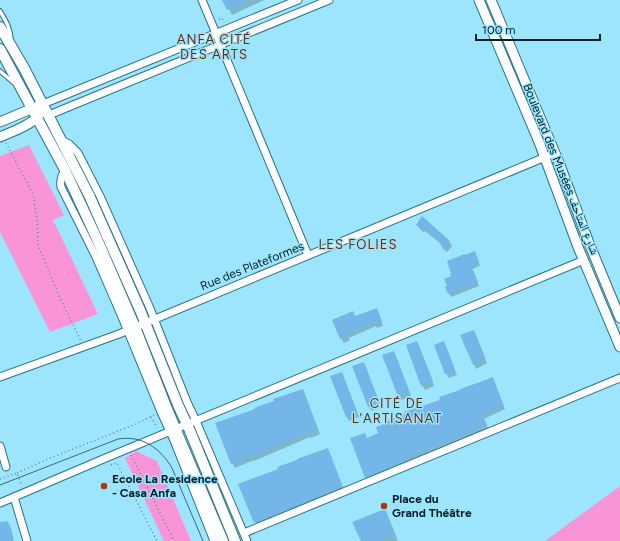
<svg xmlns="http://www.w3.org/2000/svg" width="620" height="541" font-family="Figtree,'Noto Naskh Arabic',sans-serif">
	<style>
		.green { fill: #f995d6 }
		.shadow { fill: #0003 }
		.building { fill: #73b6e7 }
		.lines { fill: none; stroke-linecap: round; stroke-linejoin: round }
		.service-casing { stroke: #297289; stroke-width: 5.5 }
		.minor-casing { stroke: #297289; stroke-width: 9 }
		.tertiary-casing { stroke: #297289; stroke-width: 11 }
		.secondary-casing { stroke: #297289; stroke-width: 12 }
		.path { stroke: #578d9e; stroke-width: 1.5; stroke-dasharray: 1 3; stroke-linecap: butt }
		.service { stroke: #fff; stroke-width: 3.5 }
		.minor { stroke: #fff; stroke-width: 7 }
		.tertiary { stroke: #fff; stroke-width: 9 }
		.secondary { stroke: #fff; stroke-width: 10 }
		.tram { stroke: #3b6977; stroke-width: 1 }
		.poi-dot { fill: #a13d0b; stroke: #9de5fd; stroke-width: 1.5 }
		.labels { text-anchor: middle; stroke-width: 3; stroke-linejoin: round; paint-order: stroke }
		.street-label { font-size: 12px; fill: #012029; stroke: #9de5fd }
		.poi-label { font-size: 12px; font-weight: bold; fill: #012029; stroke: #9de5fd; text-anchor: start }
		.neighbourhood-label { font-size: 13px; letter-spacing: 1px; fill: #6b2b0f; stroke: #9de5fd }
	</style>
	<rect width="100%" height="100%" fill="#9de5fd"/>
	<g class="green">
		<polygon points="29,145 64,215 53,220 98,314 50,332 0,232 0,156"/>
		<polygon points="136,451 157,461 191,541 164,541 125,458"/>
		<polygon points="620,486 620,541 545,541"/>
	</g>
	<g class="shadow">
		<polygon points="224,0 264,0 232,15"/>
		<polygon points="422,218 449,241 452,246 447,252 443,249 441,244 425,231 423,232 420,229 417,225"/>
		<polygon points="477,256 480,266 472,269 479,286 451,297 449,293 452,276"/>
		<polygon points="379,314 383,326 377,328 376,326 349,338 350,340 344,343 341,338 355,317"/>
		<polygon points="476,335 487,363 476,369 474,364"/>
		<polygon points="417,342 419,346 434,386 425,390 422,385"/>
		<polygon points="446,347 457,375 449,378 446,373"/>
		<polygon points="396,356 411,396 401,400 399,395"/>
		<polygon points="366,368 381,407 372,411 369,407"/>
		<polygon points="331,377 344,378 359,417 349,421 347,417"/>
		<polygon points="495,383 505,409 484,419 489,430 369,482 366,477 367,439"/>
		<polygon points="305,395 320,434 311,438 310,437 254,461 254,460 235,468 232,463"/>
		<polygon points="330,454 344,492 258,527 240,484"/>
		<polygon points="385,510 388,516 398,541 362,541"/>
		<polygon points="7,522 11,528 14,541 0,541 0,523"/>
	</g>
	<g class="building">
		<polygon points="222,0 247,0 227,10"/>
		<polygon points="422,216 450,241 444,248 440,244 441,242 422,227 420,228 416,225"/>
		<polygon points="475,251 479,262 471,265 478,282 448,294 445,287 447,286 444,279 451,276 450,274 451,273 447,261 465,254 465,255"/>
		<polygon points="377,308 382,321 374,324 373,322 347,333 348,335 340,339 332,320 353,311 355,316"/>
		<polygon points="474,330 485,358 473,365 460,335"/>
		<polygon points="417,341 433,381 421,386 406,345"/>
		<polygon points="444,341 455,370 445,374 434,345"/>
		<polygon points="394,351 409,391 398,396 382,355"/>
		<polygon points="364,362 379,402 368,407 352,366"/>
		<polygon points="342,372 357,412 346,417 330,376"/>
		<polygon points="493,377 503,405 482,414 487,425 449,441 449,442 438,447 437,445 420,453 419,452 395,466 365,478 350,438 365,433 367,438 378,433 376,427 387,423 386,422 405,414 404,412 440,400 439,397 460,390 460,389 480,382"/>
		<polygon points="303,389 318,429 307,434 307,433 270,449 270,448 251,457 250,456 231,464 215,423 255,409 254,408 274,401 273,399"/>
		<polygon points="328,448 343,487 254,523 238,484 278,469 277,467 297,460 297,459"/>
		<polygon points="385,509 395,534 379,541 361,541 352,522"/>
		<polygon points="8,521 13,541 0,541 0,522"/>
	</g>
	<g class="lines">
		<g class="service-casing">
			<g id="service">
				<path d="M0 11C6 21 11 29 11 41"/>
				<polyline points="0,71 14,83"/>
			</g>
		</g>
		<g class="minor-casing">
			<g id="minor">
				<polyline points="202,0 308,255"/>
				<polyline points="43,104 298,0"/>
				<polyline points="49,115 329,0"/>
				<polyline points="61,140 69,144 78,153 100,196 149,306 187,402 196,421 247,541"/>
				<path d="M65 170C61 176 60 181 61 187L96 257 122 317 161 412 173 438 214 541"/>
				<polyline points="0,377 119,334 555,153"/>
				<polyline points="0,446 6,467"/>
				<polyline points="14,497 27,541"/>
				<polyline points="0,503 108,457 584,260"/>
				<polyline points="244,533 620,378"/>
			</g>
		</g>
		<g class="tertiary-casing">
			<g id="tertiary">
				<polyline points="479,0 539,142 578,247 620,347"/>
				<polyline points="491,0 560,165 589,243 620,318"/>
				<polyline points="0,122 38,106"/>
				<path d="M0 137C11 132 30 126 38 116 41 113 41 108 43 104"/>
			</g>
		</g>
		<g class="secondary-casing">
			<g id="secondary">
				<polyline points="0,27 24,68 89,195 140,310 178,405 190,431 235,541"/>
				<polyline points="0,49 65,170 97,239 135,327 167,409 223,541"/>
			</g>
		</g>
		<g class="path">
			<polyline points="219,19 222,18 224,23"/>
			<polyline points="233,47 236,54 233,55"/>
			<polyline points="6,143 33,194 37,220 38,245 60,298 81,341"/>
			<polyline points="151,417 157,428"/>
			<polyline points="131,455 174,541"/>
			<polyline points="111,465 117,463 157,541"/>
			<polyline points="17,473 48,459 136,424 154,415"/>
			<polyline points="0,479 17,473 22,486"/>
		</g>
		<use href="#service" class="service"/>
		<use href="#minor" class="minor"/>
		<use href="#tertiary" class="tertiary"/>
		<use href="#secondary" class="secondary"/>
		<path class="tram" d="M0 485 118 439C142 435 160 448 172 468L203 541"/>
	</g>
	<g class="poi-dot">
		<circle cx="104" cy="486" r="4"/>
		<circle cx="384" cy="506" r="4"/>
	</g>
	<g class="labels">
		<g class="street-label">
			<text transform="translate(561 169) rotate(68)" y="4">Boulevard des Musées شارع المتاحف</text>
			<text transform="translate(252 266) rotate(-22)" y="4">Rue des Plateformes</text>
		</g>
		<g class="poi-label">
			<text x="112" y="483">Ecole La Residence<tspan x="112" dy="14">- Casa Anfa</tspan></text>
			<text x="392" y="503">Place du<tspan x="392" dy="14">Grand Théâtre</tspan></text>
		</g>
		<g class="neighbourhood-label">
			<text x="214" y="44">ANFA CITÉ<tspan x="214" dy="15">DES ARTS</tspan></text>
			<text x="358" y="249">LES FOLIES</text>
			<text x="397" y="408">CITÉ DE<tspan x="397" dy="15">L'ARTISANAT</tspan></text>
		</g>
	</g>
	<path d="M476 34v6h124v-6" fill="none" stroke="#012029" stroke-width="2"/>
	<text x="482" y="34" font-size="12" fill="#012029" stroke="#9de5fd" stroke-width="3" paint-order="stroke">100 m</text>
</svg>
